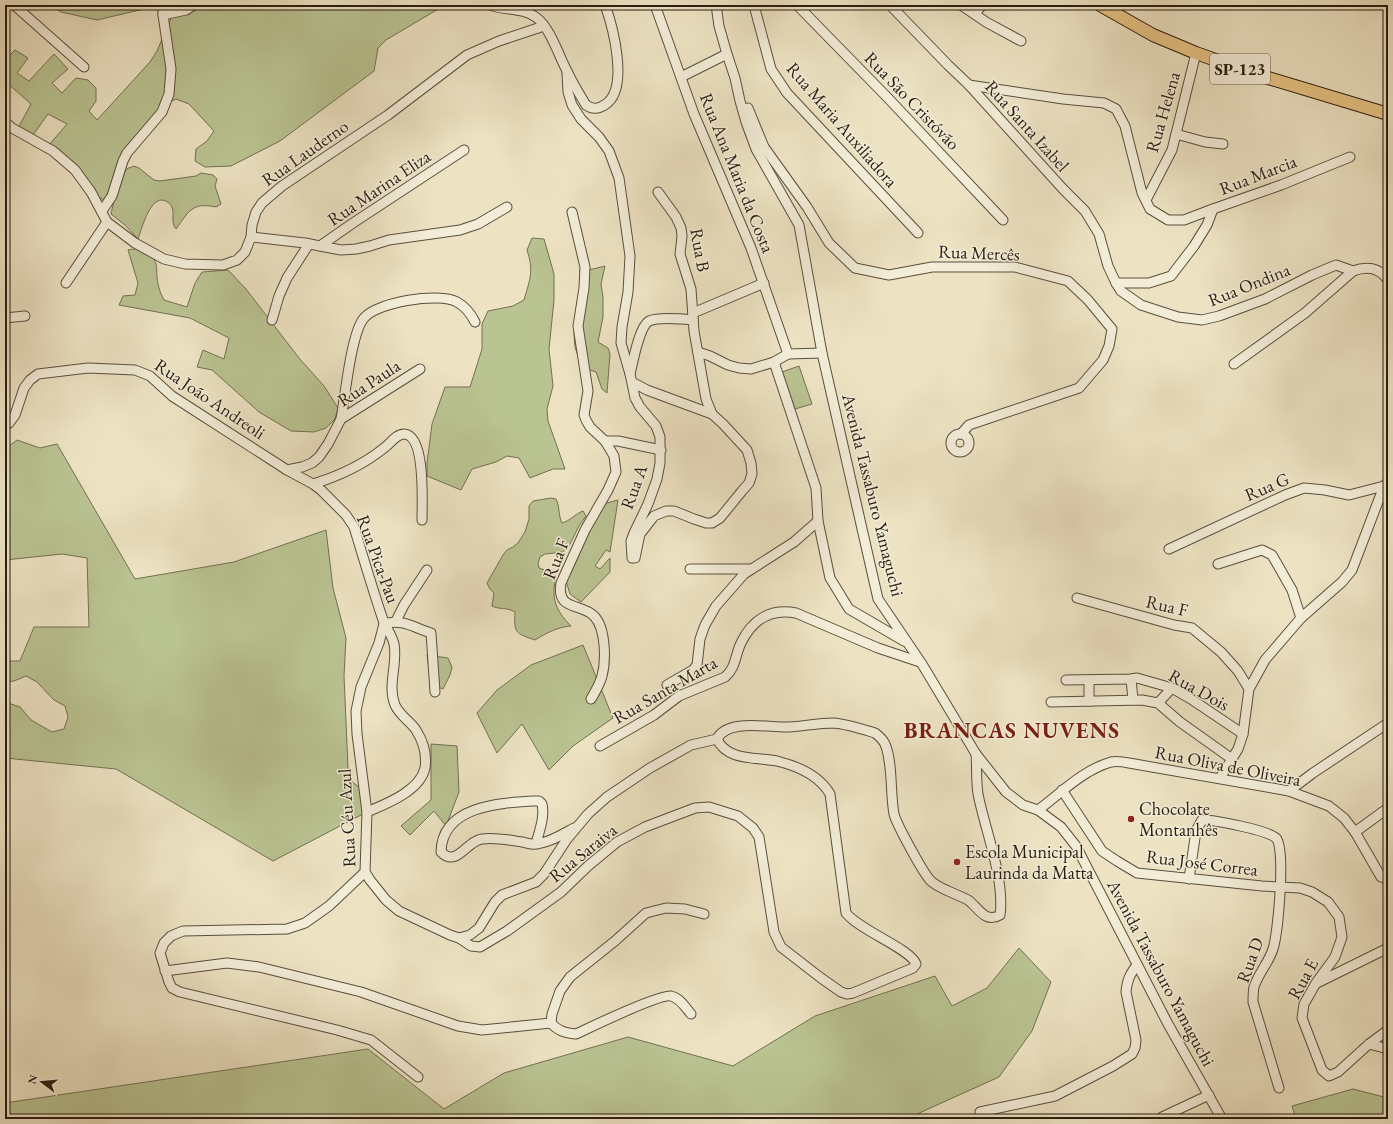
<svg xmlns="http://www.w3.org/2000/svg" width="1393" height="1124" font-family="'EB Garamond',serif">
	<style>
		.green { fill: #bac392; stroke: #727052 }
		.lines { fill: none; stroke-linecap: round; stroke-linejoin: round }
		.minor-casing { stroke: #5a4e3e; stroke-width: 11 }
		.major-casing { stroke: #291d11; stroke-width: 14 }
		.minor { stroke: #f3edd8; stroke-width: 9 }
		.major { stroke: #e6c282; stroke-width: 12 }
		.poi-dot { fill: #8f2418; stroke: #f3edd8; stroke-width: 1.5 }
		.labels { text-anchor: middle; stroke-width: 3; stroke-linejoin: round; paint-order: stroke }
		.shield { fill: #f3edd8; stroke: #665b4d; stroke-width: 1 }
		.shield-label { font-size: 17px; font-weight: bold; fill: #291d11 }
		.street-label { font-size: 18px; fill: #291d11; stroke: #f3edd8 }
		.poi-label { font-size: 18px; fill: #291d11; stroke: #f3edd8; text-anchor: start }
		.district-label { font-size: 22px; font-weight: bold; letter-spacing: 1px; fill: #7a1f14; stroke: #f3edd8 }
	</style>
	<rect width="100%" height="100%" fill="#ede3c3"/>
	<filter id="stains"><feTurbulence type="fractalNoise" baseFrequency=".005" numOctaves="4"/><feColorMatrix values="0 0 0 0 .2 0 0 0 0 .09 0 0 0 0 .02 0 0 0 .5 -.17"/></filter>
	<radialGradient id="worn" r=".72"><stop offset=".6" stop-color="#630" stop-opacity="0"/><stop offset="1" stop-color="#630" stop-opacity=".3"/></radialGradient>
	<g class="green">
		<polygon points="50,5 145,5 144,9 97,20 61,12"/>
		<polygon points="200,5 445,5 386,40 378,48 374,71 280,141 231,166 205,167 195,161 196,149 207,141 214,131 189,104 176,99 162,106 125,148 119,161 111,187 104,200 94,194 49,145 67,124 48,114 33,135 17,130 31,104 5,81 5,60 15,50 28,58 17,73 29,81 54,54 68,69 52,83 62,93 76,78 88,80 96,88 96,101 89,111 97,120 150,62 157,51 172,16 195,9"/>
		<path d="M134 166 139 168 154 180 160 181 196 176 201 173 213 175 217 179 215 186 221 204 216 207C192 202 189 211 176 229 170 221 175 215 172 207 170 203 167 201 162 200 149 200 142 228 138 239L125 225 111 214C113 204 120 174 128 168 129 168 132 167 134 166Z"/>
		<path d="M532 238 544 239 554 274V300L549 349 553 386 547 409 548 421 565 469H553L530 478 519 458 507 456 496 462 472 469 461 490 427 476V463L432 424 445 387H470L482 349V324L488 311 513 306 524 300C530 279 534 271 527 250Z"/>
		<path d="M140 248C164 262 153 267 159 288 160 292 162 296 164 300L187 307 195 283 202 272 228 270 246 289 299 358 324 386 338 408 335 419 326 428 314 432 291 431 259 412 212 370 197 367 203 350 224 359 229 338 190 318 119 305 123 296 135 295 138 283 128 250Z"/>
		<polygon points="605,266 601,284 603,297 603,317 598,342 608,348 610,354 607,393 602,389 596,372 590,370 583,377 583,371 575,347 574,335 581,276 580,270 593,269"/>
		<polygon points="799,366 812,404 795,409 782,372"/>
		<polygon points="17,440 40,448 57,444 135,579 234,562 326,530 333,588 346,638 344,676 348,768 350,780 360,788 363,814 273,861 116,769 5,758 5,702 20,707 31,720 52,732 64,729 68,717 65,706 54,700 37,682 26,676 14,681 5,682 5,661 20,661 34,627 89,627 87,558 62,554 5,560 5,449"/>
		<path d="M551 498 556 499C560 507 558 515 562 523 570 521 575 514 583 511L586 516 579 526 568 548 563 552 545 554 540 557 538 563 539 568 550 572 556 576C551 598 555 610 571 626 558 627 546 633 535 640 515 633 514 633 515 612 507 607 500 610 492 606L494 593 490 589 487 583 503 555 507 550 513 547 518 543 525 532 529 519V506L533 501Z"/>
		<polygon points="618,500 610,552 606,550 595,566 600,569 610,558 610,572 581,602 570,594 566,581 595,506"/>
		<polygon points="583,645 613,718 573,746 549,770 522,724 497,753 477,713 497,690 531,665"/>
		<polygon points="427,655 448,658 452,667 450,675 443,689 431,684"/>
		<polygon points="431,744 457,746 459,792 446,826 434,811 410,835 401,826 431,800"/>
		<polygon points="1019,948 1051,982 1032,1031 999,1077 906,1119 499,1119 501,1115 490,1119 5,1119 5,1103 368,1049 444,1109 504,1073 628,1037 733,1066 815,1016 935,976 952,1006 987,988"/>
		<polygon points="1353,1089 1388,1098 1388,1119 1296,1119 1292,1106"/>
	</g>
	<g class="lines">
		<g class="minor-casing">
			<g id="minor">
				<polyline points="14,5 84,67"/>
				<path d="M490 5C505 11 523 7 537 18 551 29 559 57 568 73 573 84 580 95 586 105 593 110 599 109 606 104 629 88 613 27 605 5"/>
				<polyline points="655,5 694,114 751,248 788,354"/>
				<polyline points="716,5 719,26 727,54 735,78 740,101 746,122 756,149 799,225 822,353 878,599 922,664 976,754 1006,792 1023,805 1038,810 1061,827 1076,846 1168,1024 1222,1119"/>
				<polyline points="757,5 755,9 771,69 787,93 918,233"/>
				<polyline points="797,5 887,97 1003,220"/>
				<polyline points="890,5 948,65 969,85 1063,189 1085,211 1099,234 1108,266 1116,283 1121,291 1141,305 1178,317 1202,320 1219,316 1265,299 1312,275 1336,265 1353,271"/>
				<polyline points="961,5 986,22 1021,41"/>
				<polyline points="975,14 982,5"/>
				<polyline points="163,15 186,10 194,5"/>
				<polyline points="567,73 568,92 572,105 581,119 599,137 609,151 619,178 630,256 628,292 622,327 621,343 630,374 635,398 640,407 656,426 660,437 660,463 657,479 648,504 634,533 631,541 632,558 635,558 640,534 654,516 666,511 674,511 694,519 706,523 712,523 720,518 742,491 749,483 752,474 751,463 747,450 723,424 712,414 647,390 632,382"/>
				<polyline points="681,77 727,54"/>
				<polyline points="969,85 1063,99 1104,103 1116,109 1125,126 1142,193 1150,209 1168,220 1184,220 1213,209"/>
				<polyline points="748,108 764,147 807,207 829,243 855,268 889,275 932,267 1015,267 1068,281 1088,300 1112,329 1109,346 1103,360 1079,388 969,425 961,434"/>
				<polyline points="5,122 12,128 53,151 75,170 91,192 107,222 135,243 164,259 185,264 223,265 237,260 245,252 251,237 252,225 256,212 262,203 282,186 388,115 467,55 499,41 544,26"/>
				<polyline points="1176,134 1205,142 1223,144"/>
				<polyline points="658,192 676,217 681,228 682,236 680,254 691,289 694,331 706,399 712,414"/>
				<polyline points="1146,200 1172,150 1196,53"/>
				<polyline points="102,211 112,196 123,161 127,153 162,112 169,94 171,69 163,15 163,5"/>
				<path d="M572 212 585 267 584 288 578 326 588 391 584 415 586 420 590 427 605 441 614 456 616 472 608 490 585 530 561 583C556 611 581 603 594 616 606 628 606 661 602 676 600 684 595 692 591 699"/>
				<polyline points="251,237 305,243 320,246 353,223 464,150"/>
				<polyline points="320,246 341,250 356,249 370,246 389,240 460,230 478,224 507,207"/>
				<polyline points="66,283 107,222"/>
				<polyline points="1116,283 1149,283 1171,276 1194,246 1207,225 1213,209 1281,185 1350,157"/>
				<polyline points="693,313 764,283"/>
				<polyline points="5,318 25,316"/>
				<polyline points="272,320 279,296 287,278 309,244"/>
				<polyline points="698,352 710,356 728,365 739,368 751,369 774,362 788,354 822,353"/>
				<polyline points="774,362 816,488 818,521 830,578 849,609 904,641"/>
				<path d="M1234 364 1305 313 1353 271C1366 266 1379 267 1388 280"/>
				<path d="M630 374C633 362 639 327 649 321 658 317 683 319 693 320"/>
				<path d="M341 419C345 398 351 333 364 318 377 302 439 292 457 302 466 307 471 314 475 322"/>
				<path d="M5 426 9 423 15 415 24 388 30 380 38 374 88 368 135 370 150 376 172 396 287 470 313 484 321 490 346 515 354 527C363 557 372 587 382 617 385 626 392 635 394 644 398 664 387 685 395 705 400 716 410 721 416 730 423 741 427 755 425 768 420 791 386 804 367 812"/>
				<circle cx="960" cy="443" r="9"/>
				<polyline points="605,441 618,441 661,450"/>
				<polyline points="287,470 302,467 312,463 319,457 328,444 341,419 420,369"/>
				<path d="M313 484C339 476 363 465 384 448 390 444 396 434 404 434 426 435 422 504 422 520"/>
				<polyline points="1169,549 1285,495 1304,488 1325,490 1349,495 1384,486"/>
				<polyline points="1218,564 1262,550 1272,555 1292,590 1301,618"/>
				<polyline points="690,569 751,569"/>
				<polyline points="1077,598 1174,625 1192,628 1221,652 1238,671 1249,689"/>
				<polyline points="396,621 404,605 427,570"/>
				<path d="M384 624 379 643 361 687 356 711 357 734 367 812 365 872 370 880 386 900 399 911 450 935 459 938 470 935 479 928 495 902 502 895 536 882 544 874 567 839 588 814 607 797 650 768 691 745 717 739C727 718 770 728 789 727 804 726 819 723 833 723 847 724 862 729 875 733 879 736 883 740 885 744 893 763 890 793 894 814 896 823 925 877 932 882 942 890 957 894 968 900 978 907 985 924 1000 915 1005 879 985 830 978 794 976 781 977 767 976 754"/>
				<path d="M384 624C401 618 415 628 431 633L435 692"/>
				<polyline points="1131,679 1133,700"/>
				<polyline points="1066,680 1131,679 1137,678 1172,688 1191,699 1243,734"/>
				<polyline points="1089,680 1089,701"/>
				<polyline points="667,685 693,670 697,665 700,639 705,625 716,606 744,574 794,542 818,521"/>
				<polyline points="1051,702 1142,700 1158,703 1180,722 1232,759"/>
				<polyline points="1158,703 1172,688"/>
				<path d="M600 746 654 715 679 696 725 677C736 668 735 655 741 643 752 620 770 608 796 613L878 648 920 662"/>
				<polyline points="1220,778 1238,749 1243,734 1249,689 1265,660 1301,618 1342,582 1352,570 1384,486 1388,482"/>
				<polyline points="1062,790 1102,851 1117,861 1137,873 1262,886 1300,888 1312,892 1328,902 1339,917 1342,937 1335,957 1316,983 1304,1004 1302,1018 1322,1070 1329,1076 1338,1072 1369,1044 1388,1030"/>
				<polyline points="1289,791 1313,773 1388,723"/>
				<path d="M1038 810C1061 793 1083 770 1111 762 1116 761 1124 762 1129 763L1289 791 1329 806 1344 818 1355 832 1381 877 1388 879"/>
				<polyline points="1355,832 1388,808"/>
				<path d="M536 844C539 831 545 818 542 804L539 801H533C499 803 442 806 441 852 457 868 466 841 482 839 495 837 509 840 522 842 527 843 533 845 537 844 551 842 563 834 574 828"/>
				<polyline points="365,872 329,906 305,923 287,929 183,931 171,936 164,943 160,953 169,982 172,988 180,992 337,1030 371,1040 418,1077"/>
				<path d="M1189 879 1196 831 1202 820C1215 820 1267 830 1276 838 1286 848 1278 933 1273 949 1269 962 1258 974 1254 987 1253 992 1253 997 1253 1002L1279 1088"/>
				<path d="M459 938 471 946 480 947 507 931 561 892 588 866 617 842 645 827 695 808 709 807 738 816 753 828 759 837 774 932 781 947 821 978 841 992 847 994 853 993 913 968 916 964C911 949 859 930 846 913L830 794C819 775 797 766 777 761 756 757 727 761 717 739"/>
				<polyline points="165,971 227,963 259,967 361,992 458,1026 482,1030 551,1023"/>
				<polyline points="1317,983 1388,948"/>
				<polyline points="551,1023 552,1014 560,991 570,977 615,941 646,913 666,908 685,909 704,914"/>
				<path d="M551 1023C558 1031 565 1033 576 1034 591 1027 659 994 671 996 680 998 685 1007 691 1014"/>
				<polyline points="1369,1044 1388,1049"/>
				<path d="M980 1112 1055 1096 1113 1066 1132 1054 1135 1048 1136 1040 1126 992C1127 980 1130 974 1137 965"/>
				<polyline points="1162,1117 1209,1095"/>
			</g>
		</g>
		<g class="major-casing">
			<polyline id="major" points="1100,5 1153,35 1196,53 1255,74 1388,114"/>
		</g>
		<use href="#minor" class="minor"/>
		<use href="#major" class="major"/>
	</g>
	<g class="poi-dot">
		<circle cx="1131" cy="819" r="4"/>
		<circle cx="957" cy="862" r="4"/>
	</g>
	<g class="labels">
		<rect class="shield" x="1210" y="54" width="60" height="30" rx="3"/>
		<g class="shield-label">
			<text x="1240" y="75">SP-123</text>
		</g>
		<g class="street-label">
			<text transform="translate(912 101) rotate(46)" y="6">Rua São Cristóvão</text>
			<text transform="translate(1163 112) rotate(-74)" y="6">Rua Helena</text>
			<text transform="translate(842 125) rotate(49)" y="6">Rua Maria Auxiliadora</text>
			<text transform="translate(1027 126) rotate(48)" y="6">Rua Santa Izabel</text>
			<text transform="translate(305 153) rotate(-35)" y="6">Rua Lauderno</text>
			<text transform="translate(737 173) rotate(68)" y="6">Rua Ana Maria da Costa</text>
			<text transform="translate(1258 175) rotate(-21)" y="6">Rua Marcia</text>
			<text transform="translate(379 188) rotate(-34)" y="6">Rua Marina Eliza</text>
			<text transform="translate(700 250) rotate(80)" y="6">Rua B</text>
			<text transform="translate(979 253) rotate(2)" y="6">Rua Mercês</text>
			<text transform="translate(1249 285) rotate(-22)" y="6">Rua Ondina</text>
			<text transform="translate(369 383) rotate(-33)" y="6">Rua Paula</text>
			<text transform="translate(210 399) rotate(34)" y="6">Rua João Andreoli</text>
			<text transform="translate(634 487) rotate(-70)" y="6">Rua A</text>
			<text transform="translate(1267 487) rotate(-23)" y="6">Rua G</text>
			<text transform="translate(873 495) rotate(76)" y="6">Avenida Tassaburo Yamaguchi</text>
			<text transform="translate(378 559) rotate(70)" y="6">Rua Pica-Pau</text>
			<text transform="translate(556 559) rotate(-68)" y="6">Rua F</text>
			<text transform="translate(1167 606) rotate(13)" y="6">Rua F</text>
			<text transform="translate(665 690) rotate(-30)" y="6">Rua Santa Marta</text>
			<text transform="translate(1199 690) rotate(29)" y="6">Rua Dois</text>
			<text transform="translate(1228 766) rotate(11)" y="6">Rua Oliva de Oliveira</text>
			<text transform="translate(347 818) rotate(-93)" y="6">Rua Céu Azul</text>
			<text transform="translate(583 853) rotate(-39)" y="6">Rua Saraiva</text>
			<text transform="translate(1202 863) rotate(7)" y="6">Rua José Correa</text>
			<text transform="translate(1250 960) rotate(-70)" y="6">Rua D</text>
			<text transform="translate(1161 973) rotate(62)" y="6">Avenida Tassaburo Yamaguchi</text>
			<text transform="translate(1303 979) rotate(-61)" y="6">Rua E</text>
		</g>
		<g class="poi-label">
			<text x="1139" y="815">Chocolate<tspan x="1139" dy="21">Montanhês</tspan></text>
			<text x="965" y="858">Escola Municipal<tspan x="965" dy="21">Laurinda da Matta</tspan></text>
		</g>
		<g class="district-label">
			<text x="1012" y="738">BRANCAS NUVENS</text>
		</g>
	</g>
	<rect width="1393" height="1124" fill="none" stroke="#ede3c3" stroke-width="20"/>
	<rect x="6" y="6" width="1381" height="1112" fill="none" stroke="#291d11" stroke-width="2"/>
	<rect x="10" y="10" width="1373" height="1104" fill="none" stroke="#291d11"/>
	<g transform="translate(42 1082) rotate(286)" stroke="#f3edd8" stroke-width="3" paint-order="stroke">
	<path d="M0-3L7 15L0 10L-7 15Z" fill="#291d11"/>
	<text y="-6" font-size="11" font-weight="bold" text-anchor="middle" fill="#291d11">N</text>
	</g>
	<rect width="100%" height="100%" filter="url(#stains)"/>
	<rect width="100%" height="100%" fill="url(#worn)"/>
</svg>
